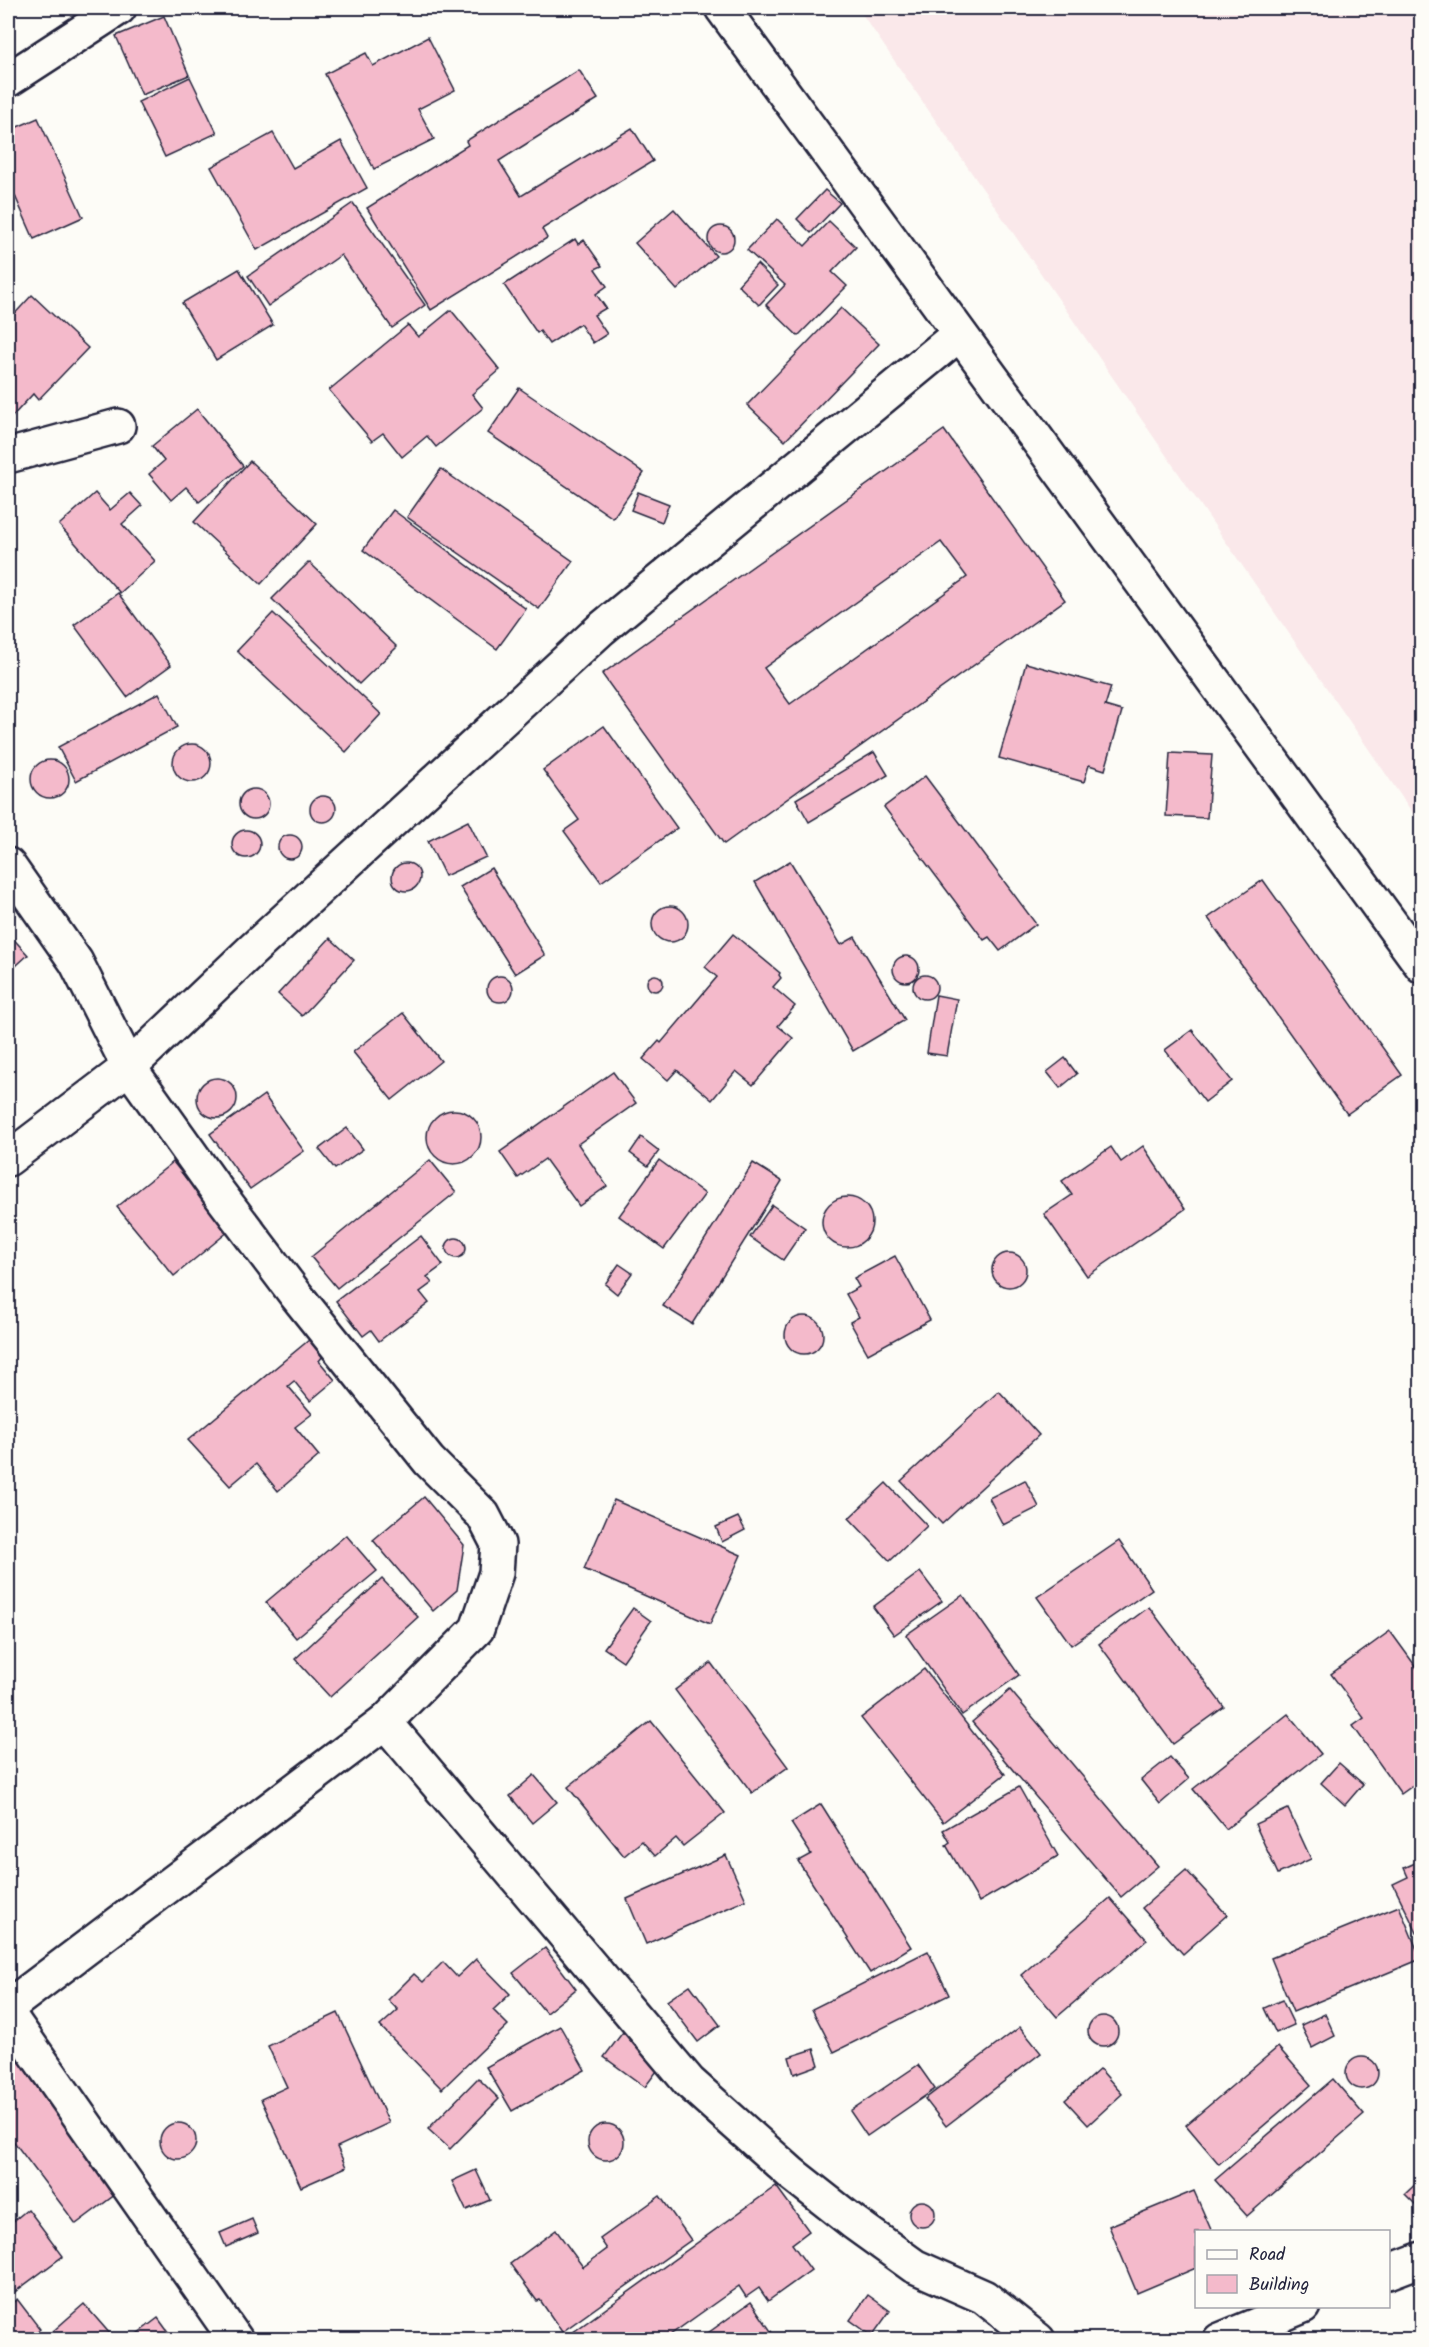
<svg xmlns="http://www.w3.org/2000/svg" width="1429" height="2347" font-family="Kalam,sans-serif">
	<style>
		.built { fill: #fae8ea }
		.building { fill: #f4bacb; stroke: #22223b; stroke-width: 1.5; fill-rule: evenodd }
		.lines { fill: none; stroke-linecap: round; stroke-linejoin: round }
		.minor-casing { stroke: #22223b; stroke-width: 38 }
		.minor { stroke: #fdfcf7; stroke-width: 33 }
	</style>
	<rect width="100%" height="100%" fill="#fdfcf7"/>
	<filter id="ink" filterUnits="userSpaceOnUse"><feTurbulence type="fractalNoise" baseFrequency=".0167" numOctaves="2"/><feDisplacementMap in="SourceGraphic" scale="12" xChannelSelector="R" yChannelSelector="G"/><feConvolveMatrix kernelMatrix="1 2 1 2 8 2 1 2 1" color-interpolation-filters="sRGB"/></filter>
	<g filter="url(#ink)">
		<polygon class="built" points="858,8 1421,8 1421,825"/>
		<g class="building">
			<polygon points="164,16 189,75 142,95 116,36"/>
			<polygon points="428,37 455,90 418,109 434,139 374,169 325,74 366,53 373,66"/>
			<polygon points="579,70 598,99 499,161 521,196 632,128 653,161 542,229 547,238 431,310 367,208 468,145 466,141"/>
			<polygon points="190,77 217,133 165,157 138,102"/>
			<polygon points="38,118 83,217 34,239 8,180 8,131"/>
			<polygon points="273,133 293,168 341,141 367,188 257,250 211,167"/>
			<polygon points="825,190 840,203 811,233 797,219"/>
			<polygon points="353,203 425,305 392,328 341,255 268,306 248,276"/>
			<polygon points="674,209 716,256 677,290 635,243"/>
			<polygon points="777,219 805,246 829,221 856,247 832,272 847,286 798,336 766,305 785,285 747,250"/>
			<circle cx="721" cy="239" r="13"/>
			<polygon points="575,239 578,244 584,240 602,266 595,269 607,286 596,294 606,308 594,315 607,334 593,343 580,324 549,344 540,331 537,333 504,285"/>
			<polygon points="757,264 778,285 759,305 738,285"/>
			<polygon points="239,269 273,325 216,360 182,303"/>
			<polygon points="32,295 88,348 38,400 33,394 8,421 8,367 10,364 8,362 8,321"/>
			<polygon points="841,308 879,344 785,441 747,405"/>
			<polygon points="451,310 500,370 472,394 483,408 436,447 427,436 402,457 383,433 372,441 329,390 408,325 418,337"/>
			<polygon points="519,388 644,473 613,518 488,433"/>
			<polygon points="197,409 243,466 199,502 186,487 171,500 149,474 164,461 152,446"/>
			<path d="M944 430 1065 600 724 844 602 674ZM941 542 967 577 790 704 764 668Z"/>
			<polygon points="250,461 317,524 261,584 194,522"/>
			<polygon points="441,469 573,561 539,609 407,517"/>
			<polygon points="638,492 669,504 662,522 631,510"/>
			<polygon points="95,493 110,510 130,493 142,506 122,524 155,561 120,593 59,525"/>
			<polygon points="393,510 526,609 497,649 363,550"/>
			<polygon points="309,562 397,647 359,684 272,599"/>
			<polygon points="118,593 171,665 127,697 74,625"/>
			<polygon points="273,613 381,714 346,752 237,651"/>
			<polygon points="1026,663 1111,687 1105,706 1122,711 1105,770 1089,765 1084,782 999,758"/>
			<polygon points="159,693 177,727 76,781 58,747"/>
			<polygon points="604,726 677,828 601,882 564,831 579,820 543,770"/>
			<circle cx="192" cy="763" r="19"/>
			<polygon points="874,752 888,775 809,822 796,799"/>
			<polygon points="1170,753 1212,755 1207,818 1166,816"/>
			<circle cx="50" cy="779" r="19"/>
			<polygon points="925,776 1036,924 1000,951 989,937 984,940 884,807"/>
			<circle cx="254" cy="804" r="15"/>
			<circle cx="323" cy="809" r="13"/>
			<polygon points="468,821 486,857 445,876 428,841"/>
			<circle cx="246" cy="844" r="14"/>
			<circle cx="290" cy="847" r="12"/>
			<polygon points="790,861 841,945 855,937 905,1020 853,1051 755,882"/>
			<circle cx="406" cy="877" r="14"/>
			<polygon points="491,868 545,955 515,974 460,887"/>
			<polygon points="1263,880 1402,1075 1347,1114 1208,918"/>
			<circle cx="670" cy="924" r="18"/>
			<polygon points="8,933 28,955 8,973"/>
			<polygon points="733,934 780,973 779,975 781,978 773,987 795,1006 778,1026 793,1038 753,1085 736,1071 712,1100 677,1070 668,1080 643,1059 659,1041 661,1043 717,977 705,967"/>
			<polygon points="330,938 354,960 302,1016 278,994"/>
			<circle cx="906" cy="969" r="13"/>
			<circle cx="925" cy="987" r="12"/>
			<circle cx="655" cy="983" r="8"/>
			<circle cx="500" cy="989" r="13"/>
			<polygon points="936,995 957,999 947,1056 927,1053"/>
			<polygon points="403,1013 441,1061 392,1100 353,1052"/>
			<polygon points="1192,1030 1232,1081 1205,1102 1165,1050"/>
			<polygon points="1065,1058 1077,1074 1060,1088 1047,1072"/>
			<polygon points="613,1072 636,1103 578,1144 607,1186 579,1206 545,1159 518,1178 500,1152"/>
			<circle cx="217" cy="1098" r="20"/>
			<polygon points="264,1095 304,1151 250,1189 210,1134"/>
			<circle cx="454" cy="1137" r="27"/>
			<polygon points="347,1128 363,1149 335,1169 319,1149"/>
			<polygon points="641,1137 659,1151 648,1166 630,1153"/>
			<polygon points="1143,1146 1185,1209 1087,1276 1044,1214 1072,1195 1062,1181 1111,1147 1121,1162"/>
			<polygon points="430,1160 456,1192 337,1288 311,1257"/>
			<polygon points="659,1160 705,1194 664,1249 619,1216"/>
			<polygon points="173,1162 229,1231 174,1276 117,1207"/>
			<polygon points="753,1163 782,1181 692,1324 663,1306"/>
			<circle cx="847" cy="1222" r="25"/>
			<polygon points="772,1205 805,1228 783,1260 750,1237"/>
			<polygon points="421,1236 443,1265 427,1277 432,1283 420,1292 429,1303 379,1341 371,1330 363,1336 336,1301"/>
			<circle cx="456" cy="1248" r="10"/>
			<circle cx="1009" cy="1270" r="17"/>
			<polygon points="895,1256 930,1320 868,1354 850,1322 859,1317 846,1294 859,1287 854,1278"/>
			<polygon points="619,1264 632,1273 617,1294 605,1284"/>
			<circle cx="804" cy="1335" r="19"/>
			<polygon points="309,1340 323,1356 319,1361 335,1380 310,1401 294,1381 288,1386 312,1414 295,1427 319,1456 278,1491 256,1464 230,1486 188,1440"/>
			<polygon points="999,1391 1039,1435 942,1524 901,1481"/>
			<polygon points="1025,1480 1039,1507 1003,1525 989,1498"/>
			<polygon points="886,1483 927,1526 890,1561 849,1518"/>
			<polygon points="424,1497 464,1545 457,1590 433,1611 373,1540"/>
			<polygon points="614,1500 741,1555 710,1624 584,1569"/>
			<polygon points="738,1517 745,1530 722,1542 716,1527"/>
			<polygon points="346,1535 377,1571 296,1638 266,1602"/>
			<polygon points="1119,1541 1152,1589 1071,1645 1037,1597"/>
			<polygon points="920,1572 942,1601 894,1635 873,1607"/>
			<polygon points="382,1579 418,1617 330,1697 295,1659"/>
			<polygon points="963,1595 1019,1675 962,1715 906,1635"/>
			<polygon points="1149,1607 1224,1707 1173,1744 1099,1644"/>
			<polygon points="633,1608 651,1621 623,1661 604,1648"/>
			<polygon points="1390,1631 1422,1675 1422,1779 1401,1794 1353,1726 1364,1718 1331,1674"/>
			<polygon points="711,1663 788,1767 752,1793 675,1690"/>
			<polygon points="924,1669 1005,1774 943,1822 861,1718"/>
			<polygon points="1010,1690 1158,1866 1121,1897 972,1722"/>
			<polygon points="1288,1714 1321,1754 1226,1829 1193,1789"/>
			<polygon points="651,1721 725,1813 683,1846 676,1838 655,1856 642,1841 624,1856 568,1787"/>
			<polygon points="1170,1757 1189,1779 1160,1804 1141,1780"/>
			<polygon points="1339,1763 1363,1784 1345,1805 1321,1783"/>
			<polygon points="534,1775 557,1802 532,1823 510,1796"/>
			<polygon points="1019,1787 1058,1856 979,1902 946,1845 950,1842 943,1830"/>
			<polygon points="821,1804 911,1947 870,1973 798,1861 811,1854 791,1823"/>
			<polygon points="1288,1809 1311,1859 1278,1874 1255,1824"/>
			<polygon points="726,1855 746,1900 646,1944 627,1899"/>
			<polygon points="1422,1860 1422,1943 1393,1884 1408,1877 1404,1868"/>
			<polygon points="1186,1870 1227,1915 1183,1954 1142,1908"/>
			<polygon points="1110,1898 1147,1940 1057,2017 1021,1975"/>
			<polygon points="1399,1906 1421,1959 1293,2012 1271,1958"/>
			<polygon points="545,1948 576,1989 546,2013 513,1973"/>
			<polygon points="928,1951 949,1995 834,2052 812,2009"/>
			<polygon points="476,1959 510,1994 493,2010 508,2025 442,2089 380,2026 398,2010 388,2000 414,1974 423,1982 443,1962 457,1977"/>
			<polygon points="690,1985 720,2025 698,2042 667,2001"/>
			<polygon points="1282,2000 1294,2025 1276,2033 1264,2008"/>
			<polygon points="338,2013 389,2123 337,2147 346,2167 301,2187 261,2099 287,2087 268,2046"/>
			<polygon points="1325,2014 1335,2036 1312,2048 1301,2025"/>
			<circle cx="1103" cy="2031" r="15"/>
			<polygon points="560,2026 585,2070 512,2111 486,2067"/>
			<polygon points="1020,2027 1041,2053 946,2126 925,2099"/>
			<polygon points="623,2032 663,2063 645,2087 604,2057"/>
			<polygon points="8,2044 120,2191 76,2224 8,2134"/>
			<polygon points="1278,2047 1311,2085 1219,2164 1186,2125"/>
			<polygon points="814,2049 819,2065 794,2074 789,2057"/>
			<circle cx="1362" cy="2073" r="16"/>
			<polygon points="918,2065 935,2089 867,2136 850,2111"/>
			<polygon points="1100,2069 1122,2094 1088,2125 1065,2100"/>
			<polygon points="478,2078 499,2099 450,2149 428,2129"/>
			<polygon points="1333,2079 1364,2115 1247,2216 1215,2180"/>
			<circle cx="178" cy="2141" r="18"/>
			<circle cx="606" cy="2142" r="18"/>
			<polygon points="476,2170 490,2200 466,2210 452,2181"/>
			<polygon points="1421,2179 1422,2179 1422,2211 1405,2194"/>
			<polygon points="776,2186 809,2231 792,2244 811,2270 768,2301 759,2288 746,2297 739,2286 663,2340 566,2340 565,2338"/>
			<polygon points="1194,2191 1212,2232 1196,2232 1196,2268 1137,2293 1109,2226"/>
			<polygon points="660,2196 691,2240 562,2332 540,2300 537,2301 510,2264 556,2230 583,2267 607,2249 600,2239"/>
			<circle cx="922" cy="2214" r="13"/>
			<polygon points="28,2209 63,2256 8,2297 8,2218 11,2223"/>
			<polygon points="252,2219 258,2233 226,2247 220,2233"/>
			<polygon points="868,2295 890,2311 872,2336 850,2320"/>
			<polygon points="17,2299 40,2329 26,2340 8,2340 8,2307"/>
			<polygon points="751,2302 777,2340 702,2340 701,2338"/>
			<polygon points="84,2304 111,2335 105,2340 43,2340"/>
			<polygon points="158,2318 174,2340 129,2340"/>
		</g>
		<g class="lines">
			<g class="minor-casing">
				<g id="minor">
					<polyline points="722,8 1422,966"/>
					<polyline points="8,80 119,8"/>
					<polyline points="8,456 118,426"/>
					<polyline points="8,865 76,962 129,1067 218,1192 296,1295 429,1461 483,1515 498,1544 496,1573 477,1629 385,1722"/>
					<polyline points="8,1159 129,1067 250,952 601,629 959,334"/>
					<polyline points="8,2007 385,1722 689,2082 792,2174 853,2222 914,2266 984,2297 1038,2340"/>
					<polyline points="8,2014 236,2340"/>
					<polyline points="1388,2272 1422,2259"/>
					<polyline points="1220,2340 1303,2306"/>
				</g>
			</g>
			<use href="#minor" class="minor"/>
		</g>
	</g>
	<rect width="1429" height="2347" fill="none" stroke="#fdfcf7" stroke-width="30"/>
	<rect x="15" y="15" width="1399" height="2317" fill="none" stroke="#22223b" stroke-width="2" filter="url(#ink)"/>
	<rect x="1195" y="2230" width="195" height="78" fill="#fdfcf7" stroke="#a5a5ac" stroke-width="1.5"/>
	<rect x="1207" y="2250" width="30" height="9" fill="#fdfcf7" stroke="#a5a5ac" stroke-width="1.5"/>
	<text x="1249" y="2260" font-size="18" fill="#22223b">Road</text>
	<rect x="1207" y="2275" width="30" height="18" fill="#f4bacb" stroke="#a5a5ac" stroke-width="1.5"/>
	<text x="1249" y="2290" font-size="18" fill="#22223b">Building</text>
</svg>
